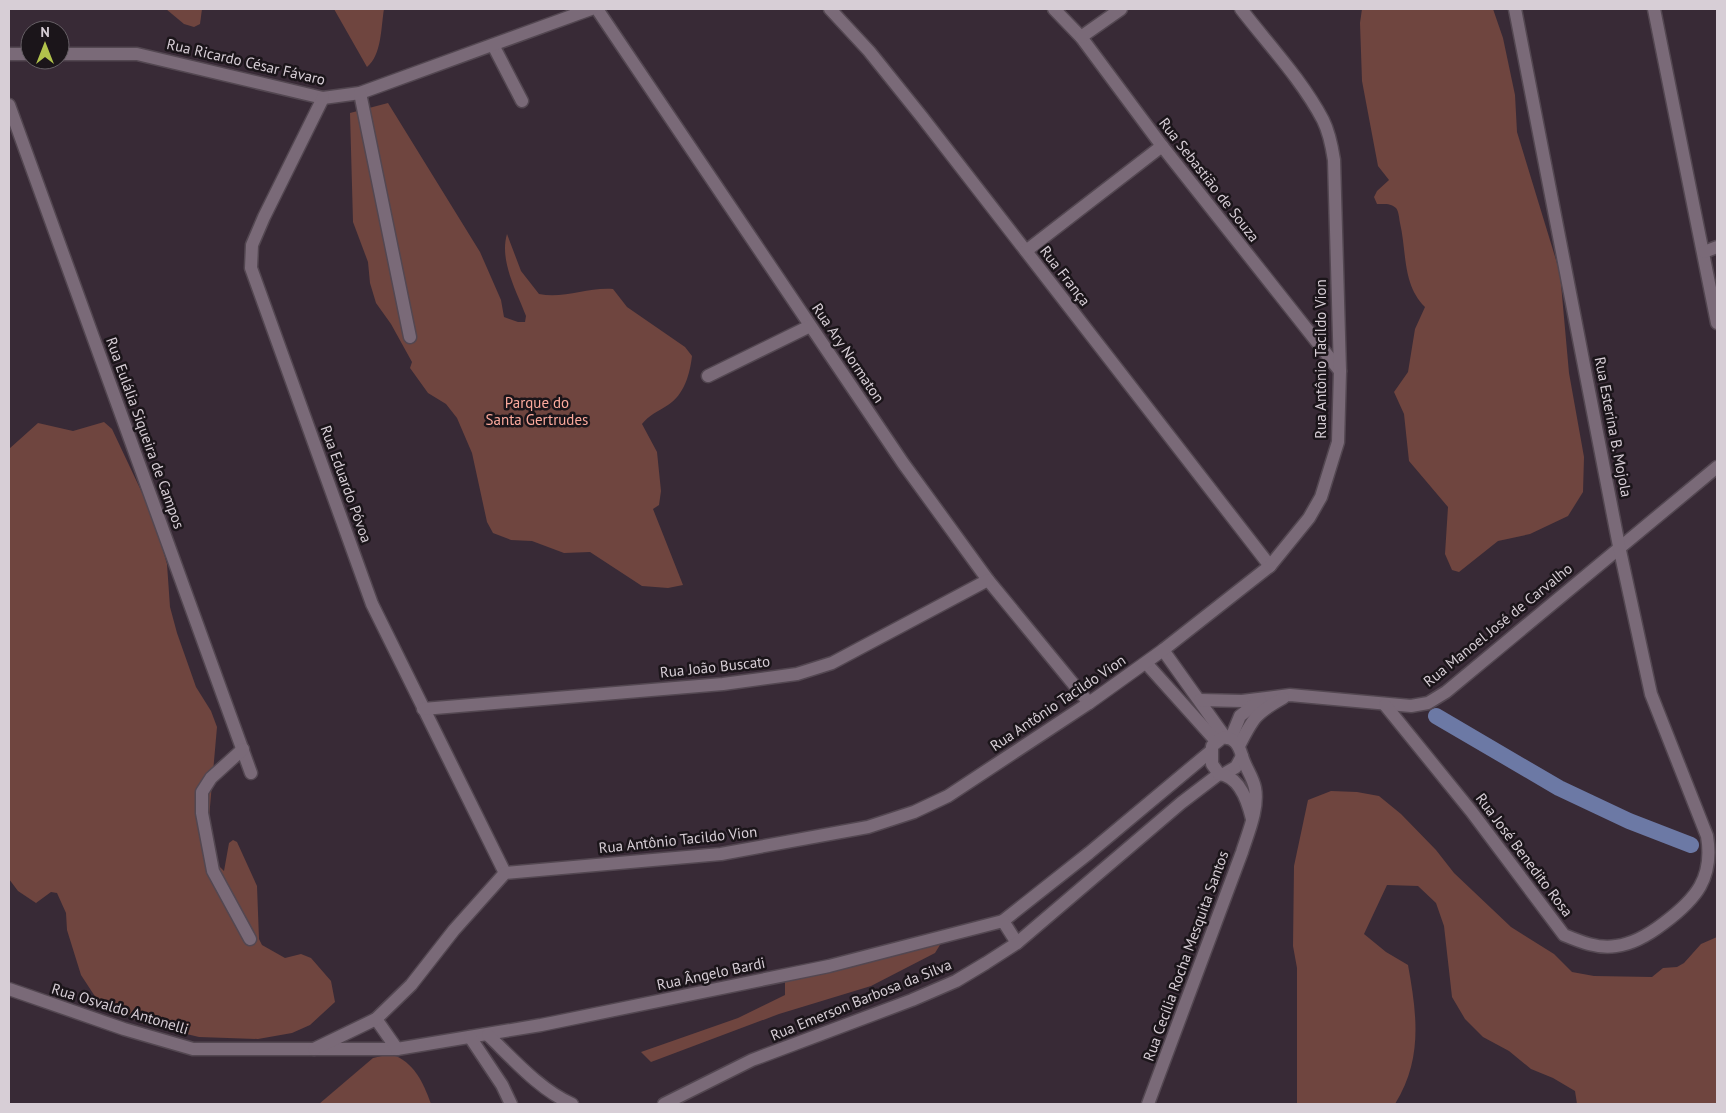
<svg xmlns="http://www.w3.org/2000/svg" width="1726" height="1113" font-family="'PT Sans',sans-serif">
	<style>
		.green { fill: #6f453f }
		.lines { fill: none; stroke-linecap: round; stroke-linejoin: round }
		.canal { stroke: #6c79a5; stroke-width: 16 }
		.minor-casing { stroke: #534751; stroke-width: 15 }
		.minor { stroke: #7a6a78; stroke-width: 12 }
		.labels { text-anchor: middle; stroke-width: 5; stroke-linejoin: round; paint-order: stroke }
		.street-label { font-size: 15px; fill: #d7ced6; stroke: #1b151a }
		.park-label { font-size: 15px; fill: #fcaa9d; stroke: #1b151a }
	</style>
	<rect width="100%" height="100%" fill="#382a36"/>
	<g class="green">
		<polygon points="166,9 202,9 200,24 194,27 184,24"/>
		<path d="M334 9H384C381 26 382 55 367 67Z"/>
		<path d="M1362 9H1493L1503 38 1515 95 1517 132 1560 273 1569 373 1584 457 1583 492 1568 516 1530 534 1498 541 1459 572 1452 570 1445 554 1448 507 1409 461 1404 414 1394 392 1408 372 1415 329 1425 307C1402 284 1407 253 1400 223 1399 218 1399 212 1396 208 1391 203 1384 204 1377 204L1374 197 1377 191 1389 180 1378 166 1362 81 1360 23Z"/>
		<path d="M388 103 480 252 501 300 504 317 518 322H525L526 316C517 292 499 261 507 234L521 271 539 294C564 299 588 287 613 289L627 307 685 347 692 356C690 374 684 395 668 405 657 412 649 415 642 424L657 452 661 491 659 505 653 509 683 585 668 588 642 586 590 552 564 553 532 541 511 540 493 533 487 522 472 453 457 418 446 404 428 393 410 368 412 362 391 324 376 303 370 283 368 262 353 222 350 113Z"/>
		<polygon points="104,422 112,429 153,516 167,564 170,607 177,633 196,687 211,711 217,727 209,818 217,864 224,871 229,843 233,840 237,842 257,886 259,939 262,945 285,958 301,954 311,958 331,981 335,1002 310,1025 292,1033 258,1039 199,1037 141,1023 96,998 81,975 67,930 66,913 57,893 51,892 36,903 18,891 9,879 9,449 38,423 73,431"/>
		<path d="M1331 791 1357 792 1379 796 1401 814 1436 850 1454 873 1511 927 1554 954 1572 972 1594 976 1652 977 1663 968 1677 967 1684 963 1701 944 1717 937V1104H1577L1575 1091 1553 1078 1531 1069 1509 1051 1483 1037 1465 1019 1452 997 1444 926 1436 903 1418 886 1387 885 1364 934 1386 952 1408 965C1417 1015 1423 1059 1395 1104H1297V968L1293 946 1294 866 1308 800Z"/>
		<polygon points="943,940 935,953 871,986 779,1014 651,1062 641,1052 738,1018 785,995 785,979"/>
		<path d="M391 1054C414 1062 423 1082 431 1104H319L373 1058Z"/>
	</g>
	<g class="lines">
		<polyline class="canal" points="1436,716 1559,788 1629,821 1691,845"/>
		<g class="minor-casing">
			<g id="minor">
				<polyline points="597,9 903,463 988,580 1089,703"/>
				<polyline points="830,9 869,51 922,117 1270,566"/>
				<polyline points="1054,9 1081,37 1162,146 1340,371"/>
				<polyline points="1654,9 1717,323"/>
				<polyline points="1081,37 1121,9"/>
				<polyline points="493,45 522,101"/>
				<polyline points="9,54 30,54"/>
				<polyline points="60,54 137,54 323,98 360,93 591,9"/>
				<polyline points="360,93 410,337"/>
				<polyline points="323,98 264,217 252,245 251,268 372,604 505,873"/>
				<polyline points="9,105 251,773"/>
				<polyline points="1026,251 1162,146"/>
				<polyline points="1704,252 1717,247"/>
				<polyline points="708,376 810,326"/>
				<polyline points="1163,650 1225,737"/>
				<polyline points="1146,663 1216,741"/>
				<polyline points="1200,700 1242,701 1290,695 1411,706 1428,703 1446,692 1717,467"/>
				<path d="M1385 705 1471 811 1564 935C1581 942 1598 949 1616 946 1634 944 1651 933 1664 923 1696 899 1714 878 1707 836L1651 694 1619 546 1515 9"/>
				<polyline points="423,709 723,684 797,674 832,663 988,580"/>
				<polyline points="1231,738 1240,716 1260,700"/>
				<path d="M1239 746C1253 718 1256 713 1283 698"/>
				<polyline points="243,749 211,778 202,792 202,813 213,871 250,939"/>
				<polyline points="1224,774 1236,767 1242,756"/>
				<polyline points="1003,921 1089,853 1211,751"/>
				<polyline points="9,989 124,1029 193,1049 397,1049 541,1025 829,966 1003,921 1017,943"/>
				<polyline points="376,1019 397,1049"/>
				<path d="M488 1035C513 1059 540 1090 572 1104"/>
				<polyline points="470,1037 502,1085 511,1104"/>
				<path d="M314 1049 376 1019 411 985 454 930 505 873 721 854 868 827 914 812 948 796 1089 703 1163 650 1270 566 1309 518 1321 497 1338 442 1340 371 1334 160C1332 147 1329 132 1323 120 1302 80 1268 44 1241 9"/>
				<polyline points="664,1104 752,1060 912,1000 956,981 986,963 1017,943 1181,803 1219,774"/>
				<path d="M1148 1104 1242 852C1248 833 1259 808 1255 788 1253 777 1245 767 1242 756 1239 745 1234 736 1222 738L1212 746V764L1219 774C1240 776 1248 802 1252 819"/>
			</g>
		</g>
		<use href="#minor" class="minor"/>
	</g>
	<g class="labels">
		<g class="street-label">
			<text transform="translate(246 62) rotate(13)" y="5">Rua Ricardo César Fávaro</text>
			<text transform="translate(1209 180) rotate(52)" y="5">Rua Sebastião de Souza</text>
			<text transform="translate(1065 276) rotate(52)" y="5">Rua França</text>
			<text transform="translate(848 353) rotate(56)" y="5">Rua Ary Normaton</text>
			<text transform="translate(1321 359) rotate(-90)" y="5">Rua Antônio Tacildo Vion</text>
			<text transform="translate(1613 427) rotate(79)" y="5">Rua Esterina B. Mojola</text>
			<text transform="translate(145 433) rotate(70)" y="5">Rua Eulália Siqueira de Campos</text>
			<text transform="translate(346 484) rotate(70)" y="5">Rua Eduardo Póvoa</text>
			<text transform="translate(1498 625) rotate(-39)" y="5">Rua Manoel José de Carvalho</text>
			<text transform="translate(715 667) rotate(-6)" y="5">Rua João Buscato</text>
			<text transform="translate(1058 703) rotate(-34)" y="5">Rua Antônio Tacildo Vion</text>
			<text transform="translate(678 840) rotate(-6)" y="5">Rua Antônio Tacildo Vion</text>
			<text transform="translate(1524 855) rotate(53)" y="5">Rua José Benedito Rosa</text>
			<text transform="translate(1186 956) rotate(-70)" y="5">Rua Cecília Rocha Mesquita Santos</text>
			<text transform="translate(711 974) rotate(-12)" y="5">Rua Ângelo Bardi</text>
			<text transform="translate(861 1000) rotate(-22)" y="5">Rua Emerson Barbosa da Silva</text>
			<text transform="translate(120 1009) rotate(17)" y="5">Rua Osvaldo Antonelli</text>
		</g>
		<g class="park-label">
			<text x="537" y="408">Parque do<tspan x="537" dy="17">Santa Gertrudes</tspan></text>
		</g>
	</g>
	<rect width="1726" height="1113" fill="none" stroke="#d7ced6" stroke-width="20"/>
	<g transform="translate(45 45)"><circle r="24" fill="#1b151a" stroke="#665f65"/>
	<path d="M0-4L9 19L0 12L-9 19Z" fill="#b2c34c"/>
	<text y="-8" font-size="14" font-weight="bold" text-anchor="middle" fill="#d7ced6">N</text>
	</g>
</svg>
